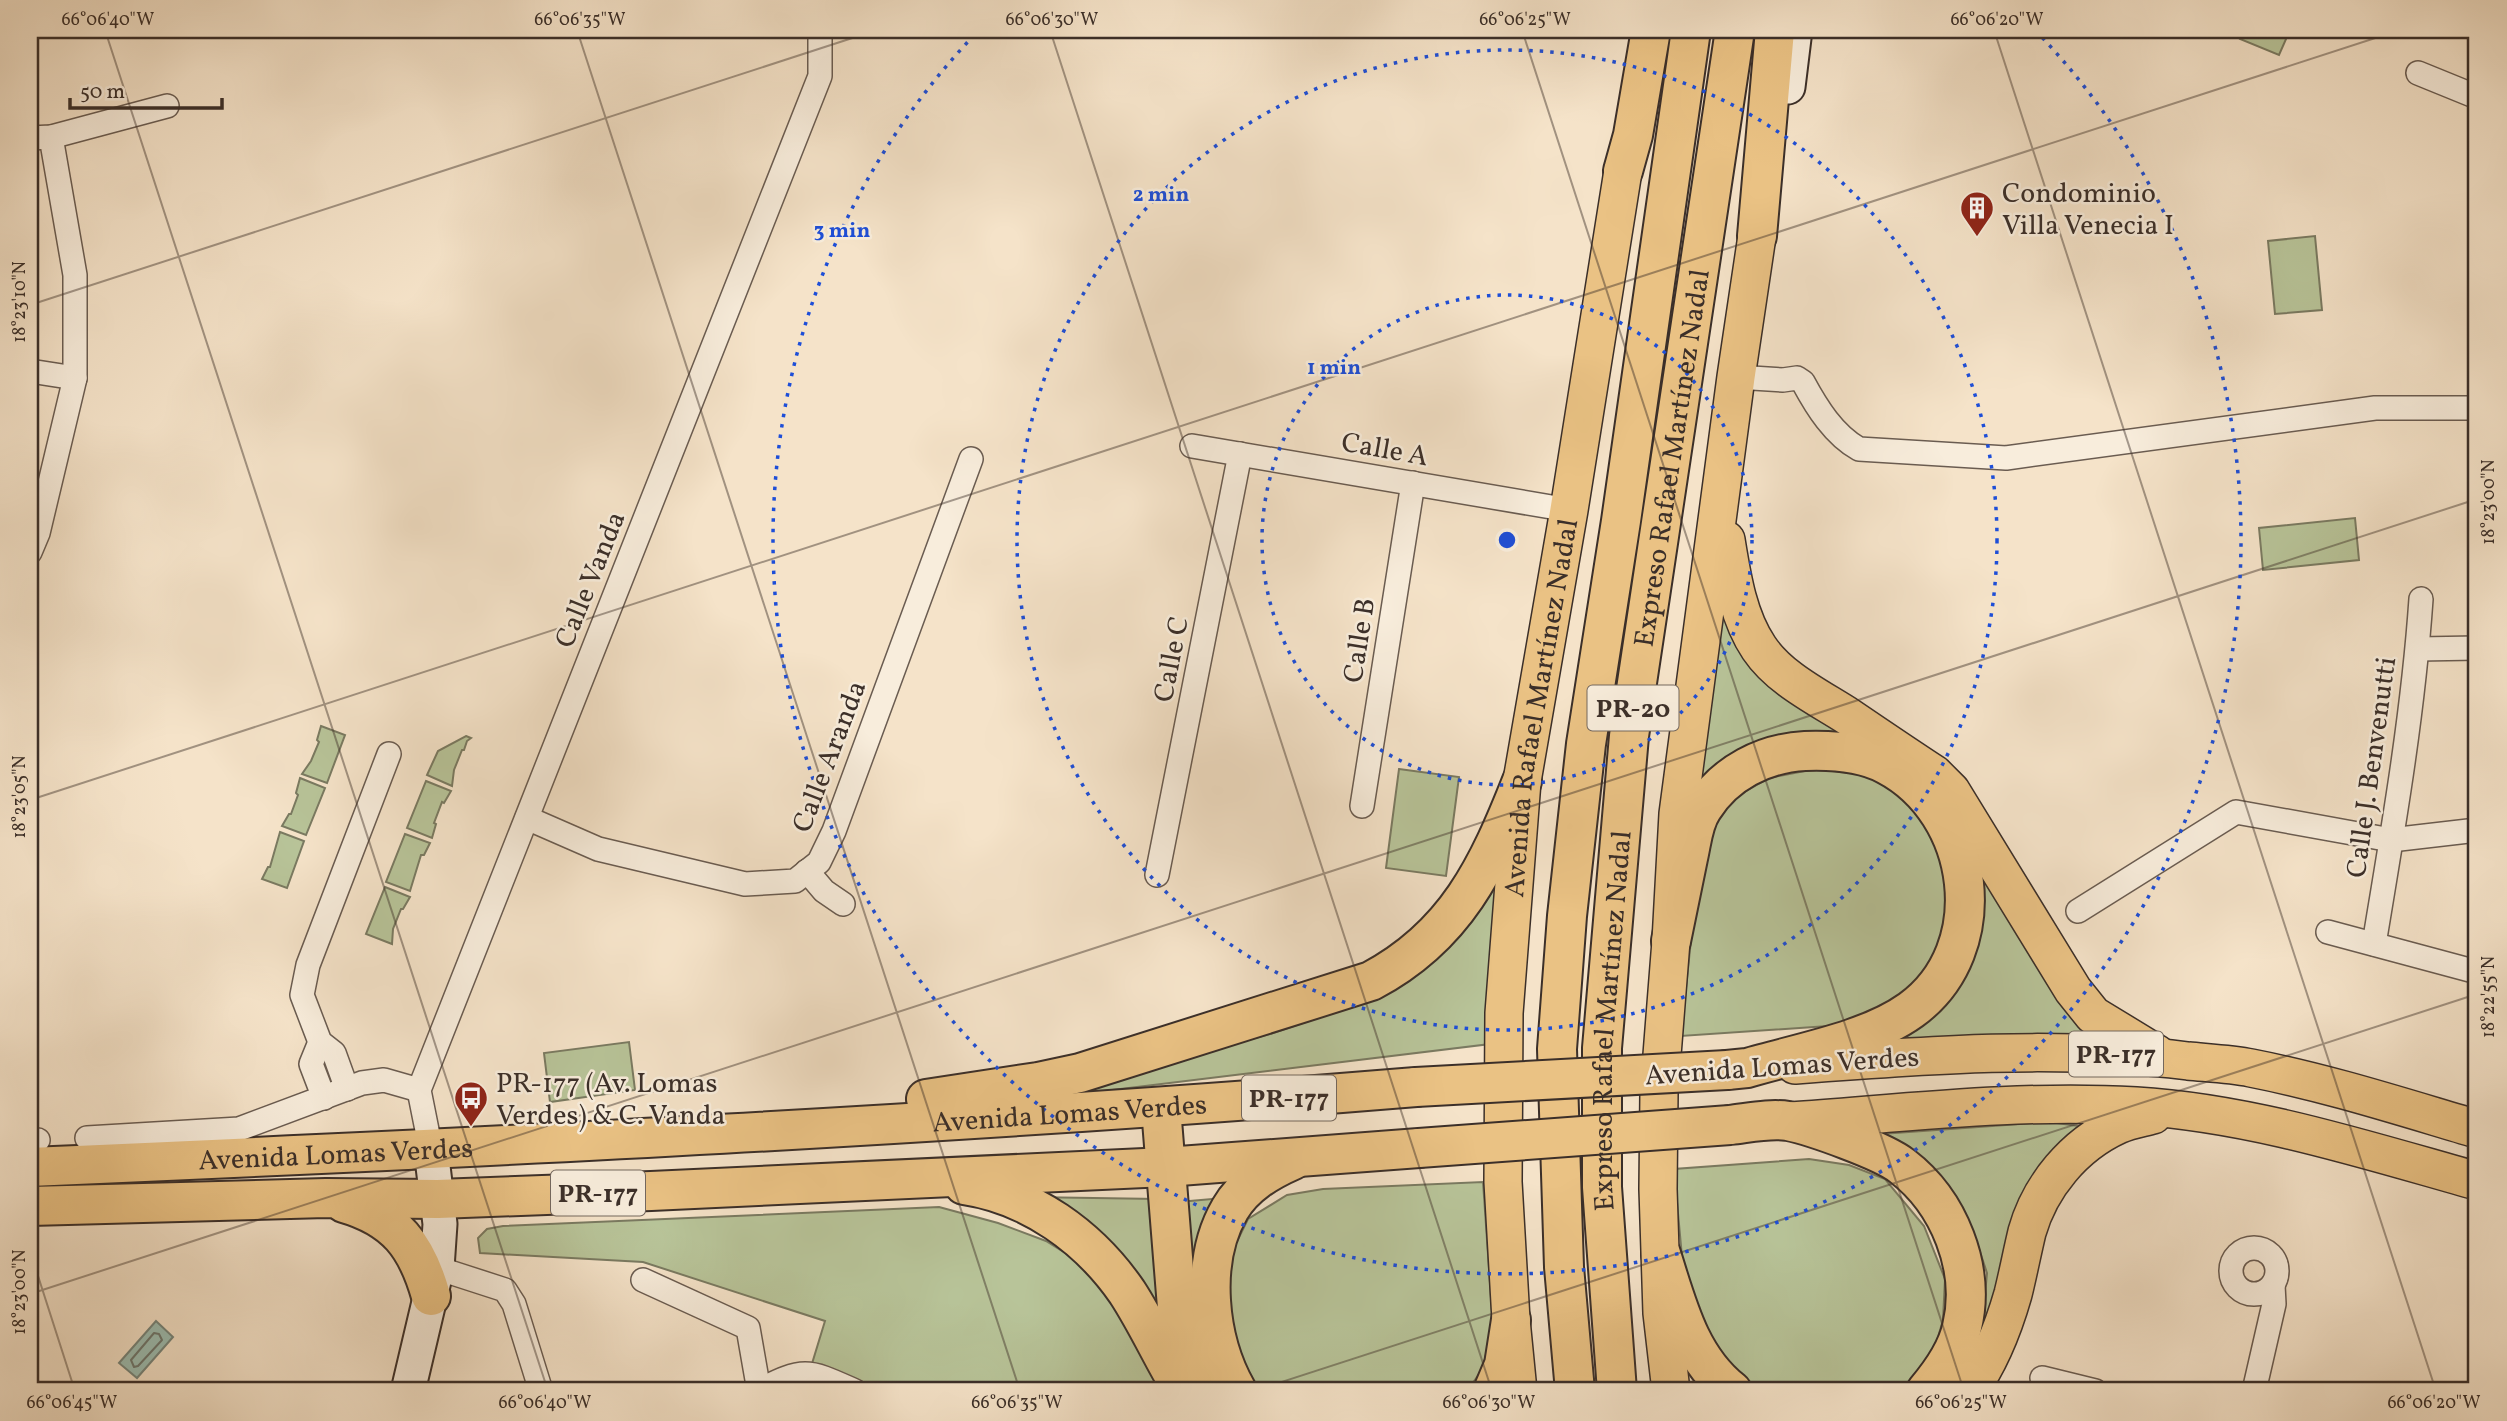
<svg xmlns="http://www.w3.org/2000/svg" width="2507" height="1421" font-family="Vollkorn,serif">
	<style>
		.green { fill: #b8c499; stroke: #7a7a61; stroke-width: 2 }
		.water { fill: #9cbeb3; stroke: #75857c; stroke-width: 2 }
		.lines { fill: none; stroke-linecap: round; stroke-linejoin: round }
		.shore { stroke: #6c766e; stroke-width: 2 }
		.street-casing { stroke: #6a5c51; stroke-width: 26 }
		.secondary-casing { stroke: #3b2f29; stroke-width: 37 }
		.primary-casing { stroke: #3b2f29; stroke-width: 40 }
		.highway-casing { stroke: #3b2f29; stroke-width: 42 }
		.street { stroke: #f8eddc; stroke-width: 23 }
		.secondary { stroke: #f8eddc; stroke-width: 33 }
		.primary { stroke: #eac284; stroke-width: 37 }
		.highway { stroke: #eac284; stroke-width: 38 }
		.highway-bridge-casing { stroke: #3b2f29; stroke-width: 42; stroke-linecap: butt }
		.highway-bridge { stroke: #eac284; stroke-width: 38 }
		.ticks { fill: none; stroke: #3b2f29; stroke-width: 2; stroke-opacity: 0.45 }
		.ring { fill: none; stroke: #1d4ed8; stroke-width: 3.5; stroke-dasharray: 3.5 7 }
		.labels { text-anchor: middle; stroke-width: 5; stroke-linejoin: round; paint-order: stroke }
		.shield { fill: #f8eddc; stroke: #74685f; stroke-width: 2 }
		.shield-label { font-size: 26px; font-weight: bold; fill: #3b2f29 }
		.poi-label { font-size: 28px; fill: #3b2f29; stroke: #f8eddc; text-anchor: start }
		.street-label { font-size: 28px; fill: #3b2f29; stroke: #f8eddc }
		.centre { fill: #1d4ed8; stroke: #f8eddc; stroke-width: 3.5 }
		.ring-label { font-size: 21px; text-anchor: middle; font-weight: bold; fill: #1d4ed8; stroke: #f8eddc; stroke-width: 5; stroke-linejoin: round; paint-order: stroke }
		.neatline { fill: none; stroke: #3b2f29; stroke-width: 2.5 }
		.ticks-label { font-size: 18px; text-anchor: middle; fill: #3b2f29 }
	</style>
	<rect width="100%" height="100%" fill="#f5e3c9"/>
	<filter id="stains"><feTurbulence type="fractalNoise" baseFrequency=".00286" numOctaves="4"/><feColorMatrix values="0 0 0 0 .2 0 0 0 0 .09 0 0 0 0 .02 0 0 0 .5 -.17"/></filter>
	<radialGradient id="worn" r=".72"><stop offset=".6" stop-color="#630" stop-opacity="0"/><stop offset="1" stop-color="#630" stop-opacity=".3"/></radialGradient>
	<g class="green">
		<polygon points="2243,30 2290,30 2279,55 2240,39"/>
		<polygon points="2315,236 2322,310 2275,314 2268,241"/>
		<polygon points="2355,518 2359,560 2263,570 2259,528"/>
		<polygon points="1717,597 1876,750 1833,741 1688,805"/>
		<polygon points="321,726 345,735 327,783 302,774 311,761 319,742 317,740"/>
		<polygon points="466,736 471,738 467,741 464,750 462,750 454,770 452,786 427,775 438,751"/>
		<polygon points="1399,769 1459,777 1446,876 1386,868"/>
		<polygon points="1815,769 1866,775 1911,802 1937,839 1952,882 1950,930 1905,1000 1857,1024 1681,1036 1701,844 1734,798 1769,778"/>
		<polygon points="300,778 325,788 306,835 282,826 289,814 291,814 298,795 296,793"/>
		<polygon points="426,781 451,791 444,803 442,802 434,823 436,824 432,838 407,828"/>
		<polygon points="280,832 304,841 287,888 262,879 268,867 270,867"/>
		<polygon points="405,834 430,843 424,855 421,855 410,891 386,882"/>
		<polygon points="1982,862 2098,1041 1861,1049 1957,984 1977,946 1982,901"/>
		<polygon points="1504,864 1490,1044 1063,1096 1199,1053 1270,1034 1336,1012"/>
		<polygon points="385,887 410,897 403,909 401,909 393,929 392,944 366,934"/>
		<polygon points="629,1042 635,1090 550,1102 544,1053"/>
		<polygon points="2049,1122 2086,1127 1997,1307 1962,1391 1944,1391 1984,1306 1987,1273 1977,1243 1961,1213 1867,1135"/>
		<polygon points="1809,1159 1849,1165 1885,1179 1924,1226 1945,1279 1943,1320 1934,1351 1913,1379 1895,1391 1749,1391 1721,1371 1685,1290 1674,1169"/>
		<polygon points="1483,1182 1493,1327 1482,1370 1467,1391 1258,1391 1245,1375 1231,1328 1223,1270 1248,1219 1287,1195 1323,1189"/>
		<polygon points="1029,1197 1158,1199 1175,1360"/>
		<polygon points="1223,1198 1221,1391 1203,1391 1179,1202"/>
		<polygon points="939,1207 998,1223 1046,1241 1086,1266 1116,1307 1166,1391 871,1391 811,1367 825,1321 643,1262 480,1253 478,1238 487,1229 503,1226"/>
	</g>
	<polygon class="water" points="156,1321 173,1337 137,1378 119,1363"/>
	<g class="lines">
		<polygon class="shore" points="154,1333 159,1334 162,1340 138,1366 134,1367 131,1360"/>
		<g class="street-casing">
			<g id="street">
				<polyline points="2418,73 2477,97"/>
				<polyline points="30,138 51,137 167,106"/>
				<polyline points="30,371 75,378"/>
				<path d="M1736 377 1783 380 1797 378 1803 382C1817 408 1834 435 1859 449L2006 458 2375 408H2477"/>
				<polyline points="1192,446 1569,510"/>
				<polyline points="30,552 38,533 75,378 75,275 51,137"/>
				<polyline points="2418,649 2477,648"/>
				<polyline points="1362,806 1413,483"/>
				<polyline points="527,818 598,849 745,884 795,881 819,862 834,831 971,459"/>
				<polyline points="807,871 824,891 843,904"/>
				<polyline points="1157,875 1240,454"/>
				<polyline points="2078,911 2236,812 2391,840 2477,830"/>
				<polyline points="2328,932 2477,972"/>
				<path d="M2374 944C2393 830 2413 715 2421 599"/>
				<polyline points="320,1042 311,1064 324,1098"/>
				<polyline points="347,1089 334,1053 320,1042 302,995 308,965 389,754"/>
				<polyline points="87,1138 239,1129 362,1083 384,1080 419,1090"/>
				<polyline points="30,1141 38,1140"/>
				<polyline points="431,1150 419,1090 820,76 820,30"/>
				<circle cx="2254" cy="1271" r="23"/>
				<polyline points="437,1268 505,1290 514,1304 541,1391"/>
				<polyline points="643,1280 748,1328 759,1391"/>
				<polyline points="2042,1378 2095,1391"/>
				<path d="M758 1391C805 1367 808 1370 855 1391"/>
				<polyline points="2254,1391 2274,1304 2273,1285"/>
			</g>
		</g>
		<g class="secondary-casing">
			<g id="secondary">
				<polyline points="1788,87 1795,30"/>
				<polyline points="408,1391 437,1268 440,1224 431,1150"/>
			</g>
		</g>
		<g class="primary-casing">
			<g id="primary">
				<path d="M1726 540C1732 577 1738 617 1759 648 1780 679 1818 697 1849 717 1877 736 1905 755 1934 774L1951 791 2073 990 2093 1015 2157 1054"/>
				<path d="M1795 1065C1926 1055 2057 1045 2188 1061 2209 1063 2231 1064 2251 1068 2328 1083 2402 1107 2477 1129"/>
				<path d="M1791 1121C1905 1113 2021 1099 2136 1106 2252 1113 2366 1150 2477 1181"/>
				<path id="s1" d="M1518 1391 1511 1320 1503 1182 1504 1013 1522 781 1569 510 1623 171"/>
				<polyline points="1671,1391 1662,1313 1658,1189 1659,1093 1671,941 1678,814 1736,377 1757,236"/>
				<path d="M1969 1391C1990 1362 2003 1329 2013 1294 2018 1274 2022 1253 2027 1232 2040 1186 2074 1145 2118 1125 2129 1120 2142 1118 2153 1115"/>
			</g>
		</g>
		<g class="highway-casing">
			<g id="highway">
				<polyline points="1623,171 1633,135 1651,30"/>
				<polyline points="1757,236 1775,30"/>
				<path d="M1671 941C1677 913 1682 886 1688 858 1692 841 1693 822 1703 808 1725 773 1764 753 1805 751 1832 750 1863 752 1887 765 1976 812 1995 949 1911 1010 1868 1041 1798 1053 1747 1068L1727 1070"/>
				<path d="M926 1099 1038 1082 1080 1073 1371 981C1456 936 1488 867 1522 781"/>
				<polyline points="1161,1108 1179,1332 1192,1380"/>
				<path d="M1730 1125C1748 1123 1770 1118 1788 1121 1813 1126 1883 1151 1902 1166 1949 1202 1976 1268 1962 1327 1957 1351 1942 1372 1926 1391"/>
				<path id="s2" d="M30 1167C492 1147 955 1125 1416 1087"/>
				<path d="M964 1185C1031 1195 1089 1237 1127 1292 1148 1324 1163 1359 1183 1391"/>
				<path d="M344 1203C396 1218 417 1246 431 1296"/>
				<polyline points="30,1206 326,1198 438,1199 651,1191 1166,1167 1419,1148"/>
				<path d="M1661 1254C1677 1304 1689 1357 1732 1391"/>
				<path d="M1237 1391C1208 1340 1199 1262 1230 1209 1244 1185 1268 1171 1293 1160"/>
				<polyline points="1493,1391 1504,1365 1511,1320"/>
				<polyline points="1575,1391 1564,1267 1557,1049 1567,916 1586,744 1621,521 1691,30"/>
				<path id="s3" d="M1617 1391 1602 1187V1048L1629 736 1735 30"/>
			</g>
		</g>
		<use href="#street" class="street"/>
		<use href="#secondary" class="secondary"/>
		<use href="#primary" class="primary"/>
		<use href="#highway" class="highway"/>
		<g class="highway-bridge-casing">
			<g id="highway-bridge">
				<polyline points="1416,1087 1727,1070"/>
				<polyline points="1419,1148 1730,1125"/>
			</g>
		</g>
		<use href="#highway-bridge" class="highway-bridge"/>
	</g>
	<path class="ticks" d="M105 30 548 1391M577 30 1020 1391M1050 30 1492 1391M1522 30 1964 1391M1994 30 2436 1391M2466 30 2477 63M30 305 877 30M30 800 2400 30M30 1251 75 1391M30 1294 2477 499M1254 1391 2477 994"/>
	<g class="ring">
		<circle cx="1507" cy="540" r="245"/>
		<circle cx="1507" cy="540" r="490"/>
		<path d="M2035 30A734 734 0 1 1 979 30"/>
	</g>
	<defs>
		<g id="building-pin" transform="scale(1.75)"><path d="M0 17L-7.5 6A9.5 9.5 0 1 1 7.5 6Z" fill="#8f2418" stroke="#f8eddc"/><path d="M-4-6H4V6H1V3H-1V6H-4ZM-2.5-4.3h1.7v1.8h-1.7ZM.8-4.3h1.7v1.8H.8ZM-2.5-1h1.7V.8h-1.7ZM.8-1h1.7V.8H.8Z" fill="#fff"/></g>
		<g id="bus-pin" transform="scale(1.75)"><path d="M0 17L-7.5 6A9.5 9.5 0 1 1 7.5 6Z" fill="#8f2418" stroke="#f8eddc"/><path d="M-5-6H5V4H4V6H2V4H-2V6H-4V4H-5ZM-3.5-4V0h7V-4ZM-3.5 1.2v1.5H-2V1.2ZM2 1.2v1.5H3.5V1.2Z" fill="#fff"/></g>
	</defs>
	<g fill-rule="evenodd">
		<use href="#building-pin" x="1977" y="208"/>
		<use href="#bus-pin" x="471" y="1098"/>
	</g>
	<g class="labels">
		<g class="shield">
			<rect x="1587.5" y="685.5" width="91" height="45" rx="5"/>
			<rect x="2069" y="1031.5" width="94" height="45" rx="5"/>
			<rect x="1242" y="1075.5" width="94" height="45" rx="5"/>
			<rect x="551" y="1170.5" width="94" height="45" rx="5"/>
		</g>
		<g class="shield-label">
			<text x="1633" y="717">PR-20</text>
			<text x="2116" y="1063">PR-177</text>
			<text x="1289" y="1107">PR-177</text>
			<text x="598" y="1202">PR-177</text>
		</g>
		<g class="poi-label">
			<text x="2002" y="202">Condominio<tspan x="2002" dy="32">Villa Venecia I</tspan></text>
			<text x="496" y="1092">PR-177 (Av. Lomas<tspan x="496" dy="32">Verdes) &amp; C. Vanda</tspan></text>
		</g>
		<g class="street-label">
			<text transform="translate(1385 448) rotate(10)" y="10">Calle A</text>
			<text dy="10" stroke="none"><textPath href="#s3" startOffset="938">Expreso Rafael Martínez Nadal</textPath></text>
			<text transform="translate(589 579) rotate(-68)" y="10">Calle Vanda</text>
			<text transform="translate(1358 640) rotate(-81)" y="10">Calle B</text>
			<text transform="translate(1170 659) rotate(-79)" y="10">Calle C</text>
			<text dy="10" stroke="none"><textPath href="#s1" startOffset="686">Avenida Rafael Martínez Nadal</textPath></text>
			<text transform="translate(828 756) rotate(-69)" y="10">Calle Aranda</text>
			<text transform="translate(2370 767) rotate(-82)" y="10">Calle J. Benvenutti</text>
			<text dy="10" stroke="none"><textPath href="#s3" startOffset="371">Expreso Rafael Martínez Nadal</textPath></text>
			<text transform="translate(1782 1065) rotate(-4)" y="10">Avenida Lomas Verdes</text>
			<text dy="10" stroke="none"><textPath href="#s2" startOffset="1041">Avenida Lomas Verdes</textPath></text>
			<text dy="10" stroke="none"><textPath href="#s2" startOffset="306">Avenida Lomas Verdes</textPath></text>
		</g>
	</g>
	<circle cx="1507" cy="540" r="10" class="centre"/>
	<g class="ring-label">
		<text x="1161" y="201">2 min</text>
		<text x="842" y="237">3 min</text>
		<text x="1334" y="374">1 min</text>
	</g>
	<rect width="2507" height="1421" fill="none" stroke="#f5e3c9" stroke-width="77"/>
	<path d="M70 98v10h152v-10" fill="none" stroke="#3b2f29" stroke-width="3.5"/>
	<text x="80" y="98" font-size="21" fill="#3b2f29" stroke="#f8eddc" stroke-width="5" paint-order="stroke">50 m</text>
	<rect x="38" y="38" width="2430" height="1344" class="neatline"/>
	<g class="ticks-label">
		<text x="108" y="25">66°06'40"W</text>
		<text x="580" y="25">66°06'35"W</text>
		<text x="1052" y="25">66°06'30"W</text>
		<text x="1525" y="25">66°06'25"W</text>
		<text x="1997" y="25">66°06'20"W</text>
		<text transform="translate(19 302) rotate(-90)" y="6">18°23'10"N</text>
		<text transform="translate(2488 502) rotate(-90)" y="6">18°23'00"N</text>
		<text transform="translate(19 797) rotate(-90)" y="6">18°23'05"N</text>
		<text transform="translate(2488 997) rotate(-90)" y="6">18°22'55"N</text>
		<text transform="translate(19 1292) rotate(-90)" y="6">18°23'00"N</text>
		<text x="72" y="1408">66°06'45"W</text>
		<text x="545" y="1408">66°06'40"W</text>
		<text x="1017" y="1408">66°06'35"W</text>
		<text x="1489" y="1408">66°06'30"W</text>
		<text x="1961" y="1408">66°06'25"W</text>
		<text x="2434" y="1408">66°06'20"W</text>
	</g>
	<rect width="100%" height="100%" filter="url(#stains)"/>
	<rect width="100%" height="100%" fill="url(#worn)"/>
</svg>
